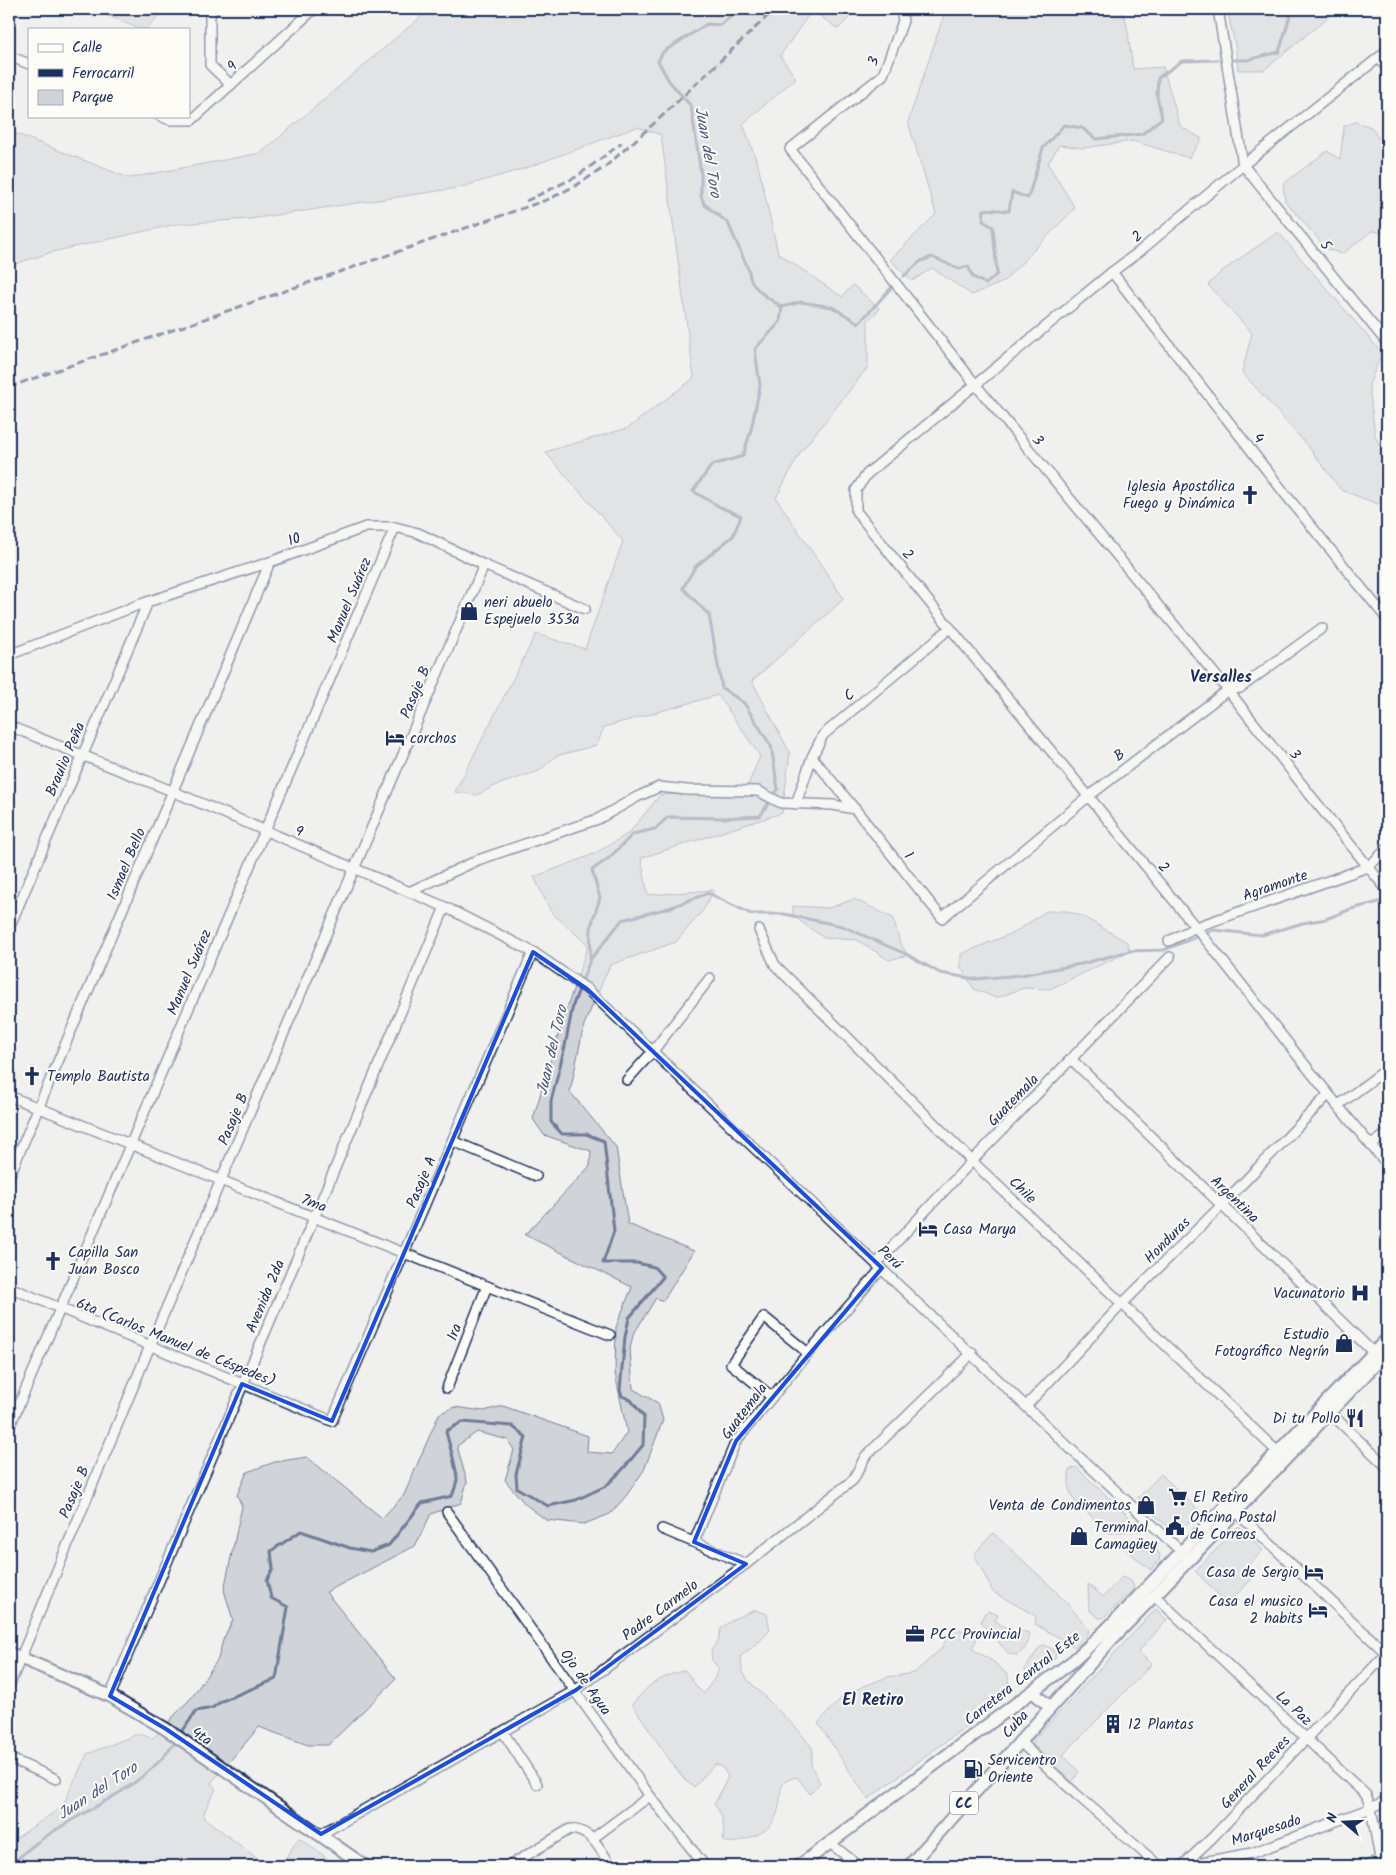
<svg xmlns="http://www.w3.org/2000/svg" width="1396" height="1875" font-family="Kalam,sans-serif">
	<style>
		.green { fill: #d0d3d8; stroke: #76819b }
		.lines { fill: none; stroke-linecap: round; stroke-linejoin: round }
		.stream { stroke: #6f7b97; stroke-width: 3 }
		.minor-casing { stroke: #1b2f5e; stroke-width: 12 }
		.major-casing { stroke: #1b2f5e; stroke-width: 15 }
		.minor { stroke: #fdfcf7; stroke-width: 9 }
		.major { stroke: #fdfcf7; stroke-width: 11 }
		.rail { stroke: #1b2f5e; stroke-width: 3; stroke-dasharray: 8 4; stroke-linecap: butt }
		.marked { fill: none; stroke: #1d4ed8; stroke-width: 4; stroke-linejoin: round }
		.labels { text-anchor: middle; stroke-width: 4; stroke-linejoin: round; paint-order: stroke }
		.shield { fill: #fdfcf7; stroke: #5f6c8c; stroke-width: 1 }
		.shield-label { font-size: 14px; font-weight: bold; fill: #1b2f5e }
		.street-label { font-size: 15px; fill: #1b2f5e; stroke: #fdfcf7 }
		.poi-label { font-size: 15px; fill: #1b2f5e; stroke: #fdfcf7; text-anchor: start }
		.water-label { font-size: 16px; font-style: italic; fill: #4c5b7f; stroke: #fdfcf7 }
		.neighbourhood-label { font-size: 16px; font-weight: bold; fill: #1b2f5e; stroke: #fdfcf7 }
	</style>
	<rect width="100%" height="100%" fill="#f0f0ee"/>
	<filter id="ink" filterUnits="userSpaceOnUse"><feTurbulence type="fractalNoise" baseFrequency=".02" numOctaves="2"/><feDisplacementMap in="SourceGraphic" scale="10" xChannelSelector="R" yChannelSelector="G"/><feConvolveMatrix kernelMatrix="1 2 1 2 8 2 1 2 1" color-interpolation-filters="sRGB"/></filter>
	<g filter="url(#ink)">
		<g class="green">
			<polygon points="93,9 163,9 148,29 139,29"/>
			<polygon points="430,9 857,9 838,29 812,10 780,56 796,78 743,124 758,165 778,253 842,297 853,285 880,309 868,320 868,367 800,453 776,498 844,599 752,681 790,753 782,813 641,858 648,895 714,890 704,909 676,942 610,965 584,1025 570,1092 616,1147 628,1224 694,1251 663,1301 656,1298 633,1335 630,1349 633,1389 658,1403 663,1420 644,1470 626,1496 610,1514 584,1524 546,1520 525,1504 505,1480 514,1450 508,1440 477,1432 457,1446 467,1482 461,1503 431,1514 415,1546 326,1592 396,1679 328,1745 308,1745 259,1727 211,1783 216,1789 205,1810 203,1817 267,1866 9,1866 9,1843 62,1807 87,1754 138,1734 153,1738 192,1697 218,1659 223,1640 233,1620 224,1590 242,1506 237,1495 247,1472 275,1462 307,1457 382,1518 404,1495 439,1414 454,1407 484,1411 503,1406 588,1436 587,1452 612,1454 627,1432 615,1373 616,1327 632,1287 525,1235 590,1166 591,1151 544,1135 533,1119 559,1032 588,945 551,912 534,877 594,854 629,833 660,795 746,790 760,756 718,695 604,727 597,745 556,756 539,771 497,785 477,795 455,792 536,634 585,649 623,541 545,452 628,428 694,378 661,135 637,127 526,168 458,188 250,219 177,224 52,252 9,266 9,131 129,178 261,153"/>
			<polygon points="946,9 1122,9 1127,26 1133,69 1163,67 1180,126 1202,139 1189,158 1133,141 1083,148 1059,145 1048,164 1075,208 1003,282 972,295 932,268 912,281 890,260 936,214 908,122"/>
			<polygon points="1227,9 1338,9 1264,70 1238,70 1236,49"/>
			<polygon points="1356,122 1371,127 1387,151 1387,233 1372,231 1342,254 1327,249 1285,201 1283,184 1327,151 1340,159 1344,126"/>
			<polygon points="1278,232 1382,353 1369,385 1375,436 1387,459 1387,500 1378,504 1341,490 1307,445 1242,372 1252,333 1208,285 1222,271"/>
			<polygon points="854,899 893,918 900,943 908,955 889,960 857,940 824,938 793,916 793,906 829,908"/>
			<polygon points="1046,911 1067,911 1082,916 1127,942 1130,951 1050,989 1024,988 996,998 974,989 961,968 961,954 1015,932"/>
			<polygon points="1076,1467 1143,1530 1109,1533 1074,1500 1069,1489 1069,1470"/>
			<polygon points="1161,1474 1199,1511 1176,1535 1138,1498"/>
			<polygon points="1239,1526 1263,1550 1245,1569 1253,1578 1227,1604 1195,1571"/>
			<path d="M993 1533C1026 1564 1062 1593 1089 1630 1088 1638 1082 1643 1075 1647L1035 1624 1036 1616 993 1592 974 1554Z"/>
			<polygon points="1156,1549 1160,1555 1159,1560 1151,1570 1126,1550"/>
			<polygon points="1122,1577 1131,1581 1134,1586 1131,1592 1103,1618 1099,1618 1089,1610 1088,1584 1103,1597"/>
			<polygon points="1156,1609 1167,1620 1138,1652 1152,1664 1063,1755 1079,1772 1072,1782 1033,1745 1033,1740"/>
			<path d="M756 1610 767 1614 770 1630 760 1641 741 1656 742 1671 749 1681 799 1731 813 1749 811 1765 820 1783 810 1794 797 1777C776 1782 783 1789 779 1806 775 1826 764 1834 745 1839 737 1842 732 1844 723 1841 724 1828 724 1814 714 1805L728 1777 723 1768 715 1764 694 1787 685 1780 669 1759 632 1704 650 1685 667 1676 685 1670 697 1687 704 1694C709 1684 716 1679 719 1669L712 1660 711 1650 718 1641 721 1628 735 1618Z"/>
			<path d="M988 1611 998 1615 995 1621 1017 1634 1021 1631 1029 1633C1030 1643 1025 1649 1018 1655L1009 1654 981 1622 984 1614Z"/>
			<path d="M955 1629 973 1632 977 1638 972 1649 994 1662 1008 1675C1010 1688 1004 1694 996 1704L868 1799 818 1723 845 1694 887 1677 914 1673 942 1648 948 1636Z"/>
			<polygon points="1044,1645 1056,1651 1055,1659 1034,1676 1029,1676 1025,1673 1025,1669 1039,1648"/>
			<polygon points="299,1838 338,1866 280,1866"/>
		</g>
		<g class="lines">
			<g class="stream">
				<path d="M737 9 734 14 720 25 707 24 663 52 658 61 669 81 691 106 701 174V196L704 204 728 223 749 271C749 288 769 299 782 307"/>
				<polyline points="1234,60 1247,60 1279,52 1291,13 1295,9"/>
				<path d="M904 276 921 261 932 257 959 269 968 266 973 277 986 284 997 274 993 227 983 221 984 210C993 208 1000 211 1009 211L1012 192 1028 198 1043 148 1064 125 1082 128 1096 139 1142 134 1162 118 1157 96 1158 78 1182 61 1218 60"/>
				<polyline points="782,307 801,302 832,307 859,323 892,287"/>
				<polyline points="590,960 622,920 669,908 708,893 751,914 784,914 842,926 908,955 940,973 975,979 1021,975 1081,964 1130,951 1164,950 1213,930 1262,935 1303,923 1326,919 1351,909 1387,900"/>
				<path d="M180 1735 196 1711 212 1708 222 1701 276 1679 288 1607 271 1598 267 1580 273 1569 271 1551 301 1531 350 1548 371 1552 389 1545 422 1503 452 1496C454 1491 456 1485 457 1480 457 1468 449 1445 446 1431L462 1422 512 1426 526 1437 516 1474 517 1488 548 1506 576 1500 606 1486 623 1469 643 1445 644 1417 631 1400 622 1396 620 1390 625 1337 629 1318 663 1277 654 1267 637 1263H603L614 1231 604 1141 586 1134H562L551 1122V1101L565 1046 573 1005 590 960 591 926 600 898 592 870 609 858 633 834 655 829 668 817 723 818 760 816 778 789 771 746 744 703 722 688 709 615 683 588 695 567 733 536 741 516 720 507 693 491 712 465 743 456 751 430 760 386 755 349 780 322 782 307"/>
				<path d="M11 1866C17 1860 23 1853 30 1848 79 1808 138 1796 177 1740"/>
			</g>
			<g class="minor-casing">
				<g id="minor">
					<polyline points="214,9 210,15 210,65 231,85"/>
					<polyline points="1218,9 1243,165 1387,343"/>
					<polyline points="901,10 903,21 883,75 790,149 975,384 1228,690 1311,796 1387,890"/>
					<path d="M1387 51 1243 165 1140 251 1112 272 867 474 856 490V511C967 651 1081 786 1193 924 1259 1004 1319 1087 1387 1164"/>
					<polyline points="9,56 29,64"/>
					<polyline points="1379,58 1387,68"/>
					<polyline points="160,116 170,120 192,120 314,9"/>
					<polyline points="1112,272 1286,495 1387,619"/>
					<polyline points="9,655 141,604 270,562 366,527 395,527 418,533 484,565 585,609"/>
					<polyline points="9,726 172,791 445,907 533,952 587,989 1075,1453 1185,1555"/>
					<polyline points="812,757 855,809"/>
					<polyline points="796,804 812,757 823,735 949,629"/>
					<polyline points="409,892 478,860 598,819 637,797 659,787 687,790 758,791 781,803 833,805 855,809 942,918 1089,796 1228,690 1240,688 1322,628"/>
					<polyline points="9,928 148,602"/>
					<polyline points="759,930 775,965 972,1161 1282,1456"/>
					<polyline points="1169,941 1196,927 1368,867 1387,849"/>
					<polyline points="1071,1059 1378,1357"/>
					<polyline points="627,1080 653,1051 710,978"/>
					<polyline points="9,1096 610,1335"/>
					<polyline points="1337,1106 1387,1069"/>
					<polyline points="453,1141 536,1176"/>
					<polyline points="1371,1145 1387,1134"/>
					<polyline points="9,1177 270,562"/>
					<polyline points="877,1263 972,1161 1170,957"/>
					<polyline points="9,1287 332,1421 533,952"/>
					<polyline points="447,1388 487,1286"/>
					<polyline points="772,1397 731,1364 764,1317 808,1353"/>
					<polyline points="1027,1405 1122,1304 1222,1205 1328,1095"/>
					<polyline points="1326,1409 1387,1467"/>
					<polyline points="9,1428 395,527"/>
					<polyline points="1231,1507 1387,1654"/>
					<polyline points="447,1512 650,1796 705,1866"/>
					<polyline points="662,1529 746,1564"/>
					<polyline points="694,1542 736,1441 808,1353 882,1268"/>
					<polyline points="1155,1596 1366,1795 1371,1808 1380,1859"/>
					<polyline points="9,1686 150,1346 484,565"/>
					<polyline points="110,1696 314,1218 445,907"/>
					<polyline points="503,1732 537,1784"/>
					<polyline points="1019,1741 1076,1794 1158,1865 1163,1866"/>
					<polyline points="9,1758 56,1779"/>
					<polyline points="321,1834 576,1690 746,1564 853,1480 865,1457 972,1353"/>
					<polyline points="592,1839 650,1796"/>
					<polyline points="830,1843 859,1866"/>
					<path d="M509 1866 570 1829C593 1831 599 1848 611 1866"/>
					<polyline points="1181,1866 1252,1853 1371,1808 1387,1800"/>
					<polyline points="1182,1866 1212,1838 1387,1653"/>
					<polyline points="1367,1866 1387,1857"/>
				</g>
			</g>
			<g class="major-casing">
				<g id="major">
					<polyline points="9,1653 110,1696 166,1729 365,1866"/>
					<polyline points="1033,1692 1050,1707"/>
					<polyline points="799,1866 1073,1661 1104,1632 1387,1339"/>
					<polyline points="909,1866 1111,1640 1217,1531 1387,1352"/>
				</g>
			</g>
			<use href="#minor" class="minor"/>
			<use href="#major" class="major"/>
			<g class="rail">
				<polyline points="526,201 576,177 622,143"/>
				<polyline points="9,387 549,199 577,185 605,167 659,119 775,9"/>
			</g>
		</g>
	</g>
	<path d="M0 0H1396V1875H0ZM533 952 587 989 882 1268 736 1441 694 1542 746 1564 576 1690 321 1834 166 1729 110 1696 242 1384 332 1421Z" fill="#f0f0ee" fill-opacity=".55" fill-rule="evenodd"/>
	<path class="marked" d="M533 952 587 989 882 1268 736 1441 694 1542 746 1564 576 1690 321 1834 166 1729 110 1696 242 1384 332 1421Z"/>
	<defs>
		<g id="church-bare" transform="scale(1.5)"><path d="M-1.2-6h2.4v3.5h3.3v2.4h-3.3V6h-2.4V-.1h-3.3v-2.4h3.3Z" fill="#1b2f5e" stroke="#fdfcf7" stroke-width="2.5" paint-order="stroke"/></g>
		<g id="shop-bare" transform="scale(1.5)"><path d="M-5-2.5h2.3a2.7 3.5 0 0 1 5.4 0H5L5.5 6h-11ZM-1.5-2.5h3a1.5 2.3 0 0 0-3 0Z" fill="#1b2f5e" stroke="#fdfcf7" stroke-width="2.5" paint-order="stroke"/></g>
		<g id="hotel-bare" transform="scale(1.5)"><path d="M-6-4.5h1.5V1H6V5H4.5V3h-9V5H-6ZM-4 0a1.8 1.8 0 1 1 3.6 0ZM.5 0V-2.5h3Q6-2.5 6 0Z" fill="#1b2f5e" stroke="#fdfcf7" stroke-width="2.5" paint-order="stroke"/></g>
		<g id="hospital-bare" transform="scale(1.5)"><path d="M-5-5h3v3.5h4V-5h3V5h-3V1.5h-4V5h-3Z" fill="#1b2f5e" stroke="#fdfcf7" stroke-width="2.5" paint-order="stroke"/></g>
		<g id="restaurant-bare" transform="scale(1.5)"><path d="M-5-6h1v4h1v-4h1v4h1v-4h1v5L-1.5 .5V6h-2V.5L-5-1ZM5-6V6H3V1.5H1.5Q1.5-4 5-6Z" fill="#1b2f5e" stroke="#fdfcf7" stroke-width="2.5" paint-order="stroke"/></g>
		<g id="supermarket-bare" transform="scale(1.5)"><path d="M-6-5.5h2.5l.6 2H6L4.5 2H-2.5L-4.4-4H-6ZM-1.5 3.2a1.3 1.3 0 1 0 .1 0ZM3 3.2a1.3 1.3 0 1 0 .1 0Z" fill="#1b2f5e" stroke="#fdfcf7" stroke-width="2.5" paint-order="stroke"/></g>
		<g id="civic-bare" transform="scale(1.5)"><path d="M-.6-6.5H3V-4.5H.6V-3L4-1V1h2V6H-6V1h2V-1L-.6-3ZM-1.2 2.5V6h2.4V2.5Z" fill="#1b2f5e" stroke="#fdfcf7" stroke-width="2.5" paint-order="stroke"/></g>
		<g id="office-bare" transform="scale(1.5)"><path d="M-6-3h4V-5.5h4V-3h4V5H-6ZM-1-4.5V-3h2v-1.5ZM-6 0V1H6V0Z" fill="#1b2f5e" stroke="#fdfcf7" stroke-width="2.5" paint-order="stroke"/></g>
		<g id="building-bare" transform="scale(1.5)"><path d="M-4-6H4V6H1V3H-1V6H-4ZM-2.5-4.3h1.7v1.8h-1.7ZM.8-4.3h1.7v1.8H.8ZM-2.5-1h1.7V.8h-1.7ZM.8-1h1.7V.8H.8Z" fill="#1b2f5e" stroke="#fdfcf7" stroke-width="2.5" paint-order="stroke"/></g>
		<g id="fuel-bare" transform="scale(1.5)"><path d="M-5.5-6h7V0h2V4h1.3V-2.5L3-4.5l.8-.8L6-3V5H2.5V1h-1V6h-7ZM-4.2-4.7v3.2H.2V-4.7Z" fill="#1b2f5e" stroke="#fdfcf7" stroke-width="2.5" paint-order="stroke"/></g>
	</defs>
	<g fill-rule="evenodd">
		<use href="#church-bare" x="1250" y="495"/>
		<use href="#shop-bare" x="469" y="611"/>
		<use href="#hotel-bare" x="395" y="738"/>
		<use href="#church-bare" x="32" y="1076"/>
		<use href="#hotel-bare" x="928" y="1229"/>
		<use href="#church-bare" x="53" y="1261"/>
		<use href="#hospital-bare" x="1360" y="1293"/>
		<use href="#shop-bare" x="1344" y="1343"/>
		<use href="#restaurant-bare" x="1355" y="1418"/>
		<use href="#supermarket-bare" x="1178" y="1497"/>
		<use href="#shop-bare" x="1146" y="1505"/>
		<use href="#civic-bare" x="1175" y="1526"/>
		<use href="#shop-bare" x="1079" y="1536"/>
		<use href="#hotel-bare" x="1314" y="1572"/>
		<use href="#hotel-bare" x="1318" y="1610"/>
		<use href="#office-bare" x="915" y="1634"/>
		<use href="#building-bare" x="1113" y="1724"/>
		<use href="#fuel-bare" x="973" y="1769"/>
	</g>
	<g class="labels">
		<rect class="shield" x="950" y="1791.5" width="28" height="23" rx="4"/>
		<g class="shield-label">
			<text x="964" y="1808">CC</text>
		</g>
		<g class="street-label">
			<text transform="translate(873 61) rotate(-67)" y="5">3</text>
			<text transform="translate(232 66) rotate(-43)" y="5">9</text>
			<text transform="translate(1137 236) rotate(-39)" y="5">2</text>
			<text transform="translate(1326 245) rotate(51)" y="5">5</text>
			<text transform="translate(1259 438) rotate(52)" y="5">4</text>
			<text transform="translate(1038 440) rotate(51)" y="5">3</text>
			<text transform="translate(294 539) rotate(-20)" y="5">10</text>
			<text transform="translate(908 554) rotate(52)" y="5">2</text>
			<text transform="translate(349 600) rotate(-67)" y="5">Manuel Suárez</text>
			<text transform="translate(415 692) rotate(-67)" y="5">Pasaje B</text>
			<text transform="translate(849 695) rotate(-40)" y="5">C</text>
			<text transform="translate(1295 754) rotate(52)" y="5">3</text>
			<text transform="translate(1119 755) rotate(-37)" y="5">B</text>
			<text transform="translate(65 759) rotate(-67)" y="5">Braulio Peña</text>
			<text transform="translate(299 831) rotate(23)" y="5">9</text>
			<text transform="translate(909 855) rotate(52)" y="5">1</text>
			<text transform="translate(126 864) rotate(-67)" y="5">Ismael Bello</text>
			<text transform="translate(1164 867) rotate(51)" y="5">2</text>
			<text transform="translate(1275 885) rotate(-19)" y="5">Agramonte</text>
			<text transform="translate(189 972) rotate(-67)" y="5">Manuel Suárez</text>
			<text transform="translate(1013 1100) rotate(-46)" y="5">Guatemala</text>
			<text transform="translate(233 1119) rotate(-67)" y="5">Pasaje B</text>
			<text transform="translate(421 1182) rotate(-67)" y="5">Pasaje A</text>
			<text transform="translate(1023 1190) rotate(44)" y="5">Chile</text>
			<text transform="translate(1235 1199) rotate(44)" y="5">Argentina</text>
			<text transform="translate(314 1203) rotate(21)" y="5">7ma</text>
			<text transform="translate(1167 1240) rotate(-45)" y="5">Honduras</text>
			<text transform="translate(890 1257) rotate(43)" y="5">Perú</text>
			<text transform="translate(265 1296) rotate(-67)" y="5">Avenida 2da</text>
			<text transform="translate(454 1332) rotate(-69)" y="5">1ra</text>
			<text transform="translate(176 1342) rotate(22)" y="5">6ta (Carlos Manuel de Céspedes)</text>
			<text transform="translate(744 1411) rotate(-53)" y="5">Guatemala</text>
			<text transform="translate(74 1492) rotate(-67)" y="5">Pasaje B</text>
			<text transform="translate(660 1610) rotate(-37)" y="5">Padre Carmelo</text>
			<text transform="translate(1022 1678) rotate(-38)" y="5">Carretera Central Este</text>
			<text transform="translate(586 1682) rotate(55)" y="5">Ojo de Agua</text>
			<text transform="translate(1294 1708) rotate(43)" y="5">La Paz</text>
			<text transform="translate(1015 1724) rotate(-48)" y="5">Cuba</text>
			<text transform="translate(202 1736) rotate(34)" y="5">4ta</text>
			<text transform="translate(1255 1772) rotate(-47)" y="5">General Reeves</text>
			<text transform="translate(1266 1830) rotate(-18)" y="5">Marquesado</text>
		</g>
		<g class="poi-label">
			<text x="1235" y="491" text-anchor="end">Iglesia Apostólica<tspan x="1235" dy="17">Fuego y Dinámica</tspan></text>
			<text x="484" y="607">neri abuelo<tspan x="484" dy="17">Espejuelo 353a</tspan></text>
			<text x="410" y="743">corchos</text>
			<text x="47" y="1081">Templo Bautista</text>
			<text x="943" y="1234">Casa Marya</text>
			<text x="68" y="1257">Capilla San<tspan x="68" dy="17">Juan Bosco</tspan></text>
			<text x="1345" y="1298" text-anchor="end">Vacunatorio</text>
			<text x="1329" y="1339" text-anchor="end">Estudio<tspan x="1329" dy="17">Fotográfico Negrín</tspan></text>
			<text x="1340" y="1423" text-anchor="end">Di tu Pollo</text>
			<text x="1193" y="1502">El Retiro</text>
			<text x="1131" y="1510" text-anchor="end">Venta de Condimentos</text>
			<text x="1190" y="1522">Oficina Postal<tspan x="1190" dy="17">de Correos</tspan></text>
			<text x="1094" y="1532">Terminal<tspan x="1094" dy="17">Camagüey</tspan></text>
			<text x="1299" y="1577" text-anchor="end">Casa de Sergio</text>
			<text x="1303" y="1606" text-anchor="end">Casa el musico<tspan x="1303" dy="17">2 habits</tspan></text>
			<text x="930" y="1639">PCC Provincial</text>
			<text x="1128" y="1729">12 Plantas</text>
			<text x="988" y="1765">Servicentro<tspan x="988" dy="17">Oriente</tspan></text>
		</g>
		<g class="water-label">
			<text transform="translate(709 152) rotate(80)" y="6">Juan del Toro</text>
			<text transform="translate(551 1050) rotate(-77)" y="6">Juan del Toro</text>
			<text transform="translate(97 1790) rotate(-33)" y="6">Juan del Toro</text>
		</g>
		<g class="neighbourhood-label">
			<text x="1221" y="682">Versalles</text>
			<text x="873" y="1705">El Retiro</text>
		</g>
	</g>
	<rect width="1396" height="1875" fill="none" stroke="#fdfcf7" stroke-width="30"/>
	<rect x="15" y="15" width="1366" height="1845" fill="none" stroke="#1b2f5e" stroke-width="2" filter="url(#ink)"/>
	<rect x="28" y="28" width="162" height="90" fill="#fdfcf7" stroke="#a3aaba"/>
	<rect x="38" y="44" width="25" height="8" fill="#fdfcf7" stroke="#a3aaba"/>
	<text x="72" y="52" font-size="15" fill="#1b2f5e">Calle</text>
	<rect x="38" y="69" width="25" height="8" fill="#1b2f5e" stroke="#a3aaba"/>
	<text x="72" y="78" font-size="15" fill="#1b2f5e">Ferrocarril</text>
	<rect x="38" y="90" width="25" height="15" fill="#d0d3d8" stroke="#a3aaba"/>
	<text x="72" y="102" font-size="15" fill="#1b2f5e">Parque</text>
	<g transform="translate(1344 1822) rotate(289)" stroke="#fdfcf7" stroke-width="4" paint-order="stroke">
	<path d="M0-4L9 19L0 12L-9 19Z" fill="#1b2f5e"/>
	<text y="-8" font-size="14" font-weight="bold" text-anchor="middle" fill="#1b2f5e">N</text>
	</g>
</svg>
